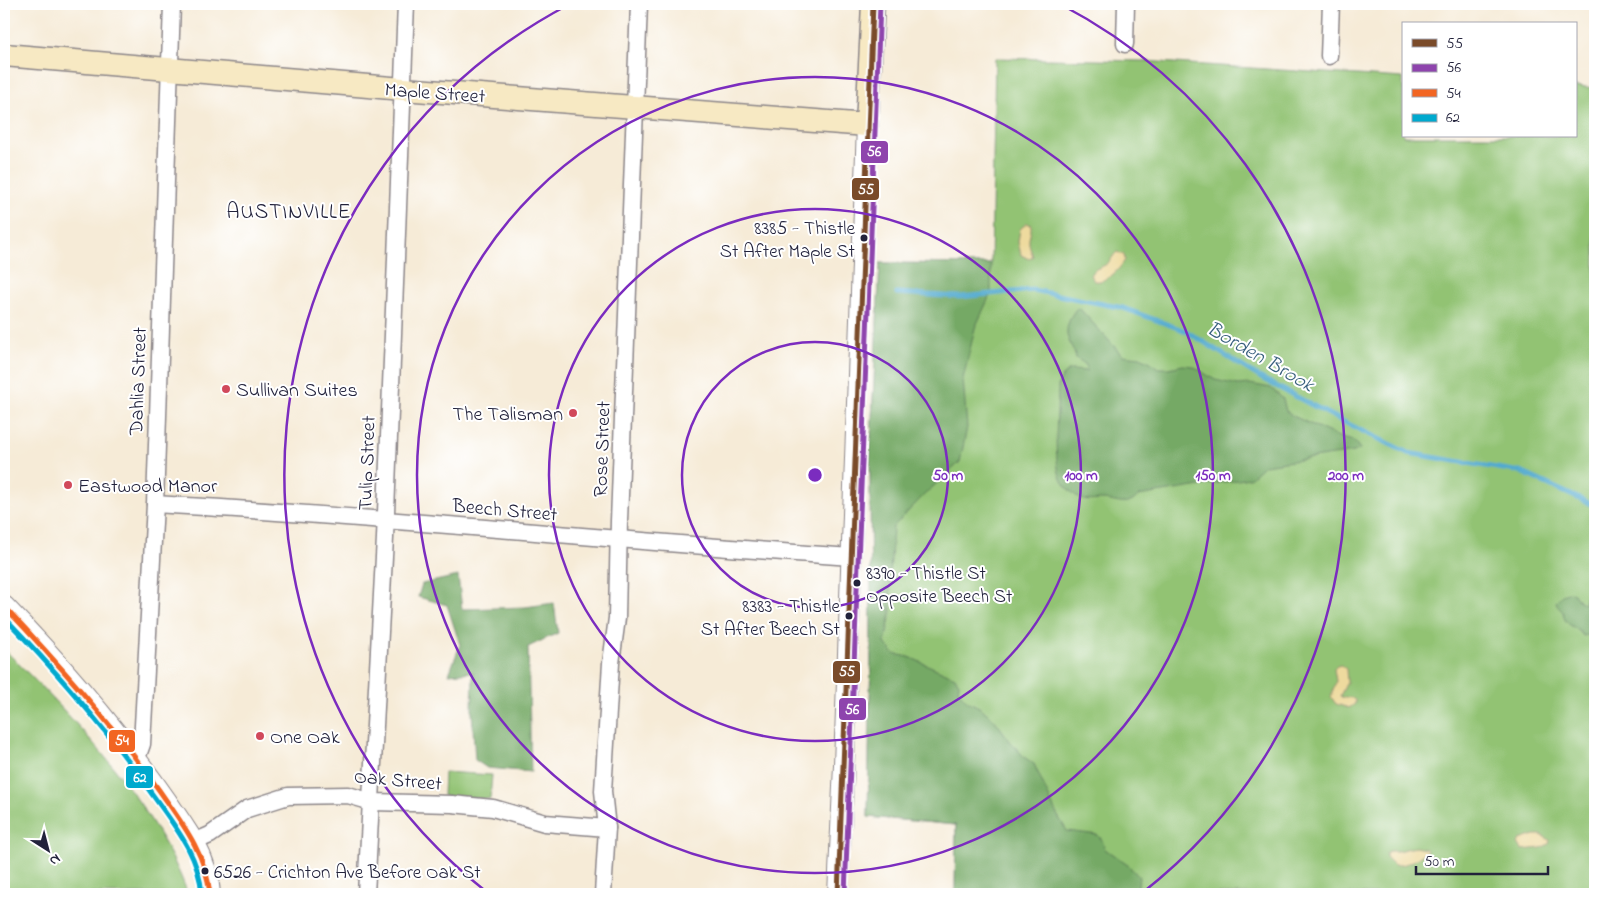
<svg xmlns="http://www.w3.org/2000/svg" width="1599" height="898" font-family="'Indie Flower',sans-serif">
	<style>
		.green { fill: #92c373; stroke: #5a7257 }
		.forest { fill: #75a965; stroke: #4c6650 }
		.sand { fill: #eeda9e; stroke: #887e6c }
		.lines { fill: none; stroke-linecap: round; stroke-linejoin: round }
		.stream { stroke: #52aacf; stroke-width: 5 }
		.minor-casing { stroke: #8c8689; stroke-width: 19 }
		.tertiary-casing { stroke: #8c8689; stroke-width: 22 }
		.secondary-casing { stroke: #8c8689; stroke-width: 25 }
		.minor { stroke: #fff; stroke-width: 16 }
		.tertiary { stroke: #fff; stroke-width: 20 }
		.secondary { stroke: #f7e9c3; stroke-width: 22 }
		.bus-1-casing { stroke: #fff; stroke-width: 9 }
		.bus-2-casing { stroke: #fff; stroke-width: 9 }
		.bus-3-casing { stroke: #fff; stroke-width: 9 }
		.bus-4-casing { stroke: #fff; stroke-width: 9 }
		.bus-1 { stroke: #7a4b2a; stroke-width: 5 }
		.bus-2 { stroke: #8e44ad; stroke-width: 5 }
		.bus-3 { stroke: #f26522; stroke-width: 5 }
		.bus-4 { stroke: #00a9ce; stroke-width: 5 }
		.ring { fill: none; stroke: #7b2cbf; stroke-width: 2.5 }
		.bus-dot { fill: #22223b; stroke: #fff; stroke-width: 2 }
		.poi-dot { fill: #d1495b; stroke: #fff; stroke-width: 2 }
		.labels { text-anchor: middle; stroke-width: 4; stroke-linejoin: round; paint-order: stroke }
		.bus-label { font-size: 19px; fill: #22223b; stroke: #fff; text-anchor: end }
		.street-label { font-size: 20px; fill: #22223b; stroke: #fff }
		.poi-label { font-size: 20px; fill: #22223b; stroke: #fff; text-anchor: start }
		.neighbourhood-label { font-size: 21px; letter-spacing: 1px; fill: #22223b; stroke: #fff }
		.water-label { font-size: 21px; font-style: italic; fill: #385f7e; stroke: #fff }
		.centre { fill: #7b2cbf; stroke: #fff; stroke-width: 2.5 }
		.ring-label { font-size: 15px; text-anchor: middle; font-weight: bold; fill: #7b2cbf; stroke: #fff; stroke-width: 4; stroke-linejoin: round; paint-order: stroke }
		.line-badge { stroke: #fff; stroke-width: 2 }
		.badge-label { font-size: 14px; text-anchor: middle; font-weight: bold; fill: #fff }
	</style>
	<rect width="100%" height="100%" fill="#fff"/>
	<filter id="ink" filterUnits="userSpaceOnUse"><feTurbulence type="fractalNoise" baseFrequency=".02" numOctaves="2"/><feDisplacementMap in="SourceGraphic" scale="10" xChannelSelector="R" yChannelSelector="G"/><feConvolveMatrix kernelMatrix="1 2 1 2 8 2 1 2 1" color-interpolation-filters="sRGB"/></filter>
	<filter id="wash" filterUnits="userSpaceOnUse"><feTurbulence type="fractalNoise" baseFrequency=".0096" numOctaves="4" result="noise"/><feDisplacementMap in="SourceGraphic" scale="20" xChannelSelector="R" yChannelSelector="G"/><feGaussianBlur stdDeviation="1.12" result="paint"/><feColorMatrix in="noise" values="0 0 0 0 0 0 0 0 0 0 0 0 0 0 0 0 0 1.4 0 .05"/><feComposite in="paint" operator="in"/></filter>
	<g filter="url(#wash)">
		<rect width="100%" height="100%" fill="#f6ebd7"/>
		<g class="green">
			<polygon points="995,58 1144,61 1403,78 1403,136 1575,136 1575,86 1595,88 1595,894 955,894 956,825 868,817 871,648 870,458 880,263 991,264"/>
			<path d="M4 649C75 720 153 799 188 894H4Z"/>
			<polygon points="444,772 492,775 490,799 443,796"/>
		</g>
		<g class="forest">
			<polygon points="880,263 991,264 991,293 975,328 963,379 967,427 960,462 924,495 893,527 890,574 891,613 885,643 894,654 909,657 955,677 959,683 958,691 967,701 979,707 994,719 1010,741 1024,757 1034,764 1056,813 1067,831 1098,835 1102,840 1105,849 1129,866 1139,877 1137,894 955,894 956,825 868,817 871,648 870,458"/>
			<path d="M1077 308 1081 310 1122 355 1140 357 1149 361 1158 368H1169L1183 365 1193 366 1215 380 1238 385 1250 384 1271 388 1283 399 1286 411 1293 416 1341 438 1354 441 1360 449 1354 452 1264 465 1250 478 1138 496C1127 509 1118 501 1103 500 1097 500 1086 502 1081 499 1074 495 1065 487 1062 481 1052 463 1058 408 1058 386L1063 375 1070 370 1087 371 1086 365 1076 358C1074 350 1069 343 1067 335 1066 326 1071 314 1077 308Z"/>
			<polygon points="458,576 462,609 525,607 554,603 558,633 528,647 531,772 487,768 475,760 472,712 473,672 449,674 460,645 447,605 418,597 422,584"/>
			<path d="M1570 592 1574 593 1578 600 1584 604 1587 593 1589 592 1595 593V626L1590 628 1588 635 1583 636C1575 624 1565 628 1563 612L1558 607 1556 601 1562 595Z"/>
		</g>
		<g class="sand">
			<path d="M1027 223 1031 225C1032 232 1028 237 1029 243 1029 248 1032 252 1033 257L1029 259 1021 255 1018 242 1020 229Z"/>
			<path d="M1117 252 1124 255 1125 260C1119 270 1107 283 1094 281L1090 275C1095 267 1102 268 1108 263 1112 259 1113 255 1117 252Z"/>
			<polygon points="1341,665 1346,669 1347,682 1340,696 1344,698 1350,697 1355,700 1355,704 1349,708 1336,704 1331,697 1336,681 1334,669 1337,666"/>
			<polygon points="1535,835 1541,835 1550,840 1549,844 1541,848 1522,850 1518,843 1520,840"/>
			<path d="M1415 847 1426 849 1427 851C1417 859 1408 866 1394 865L1386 857V854L1389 851H1397Z"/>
		</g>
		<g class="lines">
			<polyline class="stream" points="897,293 960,297 1033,290 1123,308 1186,331 1261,378 1342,421 1408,453 1521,472 1595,506"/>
		</g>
	</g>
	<g filter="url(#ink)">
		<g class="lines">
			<g class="minor-casing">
				<g id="minor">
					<polyline points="1125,44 1126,4"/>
					<polyline points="1329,56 1331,4"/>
					<path d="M155 504C387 517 619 541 851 557"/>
					<polyline points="137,758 142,744 155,504 172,4"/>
					<polyline points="194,842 210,835 247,809 288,796 348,795 372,802 452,804 493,808 545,823 607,828"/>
					<polyline points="366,894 385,538 406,4"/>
					<polyline points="603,894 607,828 603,791 611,663 617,618 619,521 639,4"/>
				</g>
			</g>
			<g class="tertiary-casing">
				<g id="tertiary">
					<path d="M4 606C75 679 140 757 194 842 203 859 209 876 210 894"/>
					<polyline points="838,894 844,765 867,125"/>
				</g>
			</g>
			<g class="secondary-casing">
				<polyline id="secondary" points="4,55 403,89 867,125 873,4"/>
			</g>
			<use href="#minor" class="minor"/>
			<use href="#tertiary" class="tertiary"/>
			<use href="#secondary" class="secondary"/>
			<g class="bus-1-casing">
				<polyline id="bus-1" points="838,894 873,4"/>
			</g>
			<g class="bus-2-casing">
				<polyline id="bus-2" points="845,894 880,4"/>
			</g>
			<g class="bus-3-casing">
				<path id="bus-3" d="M4 606C59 664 112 724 159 790 181 822 206 853 210 894"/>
			</g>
			<g class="bus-4-casing">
				<path id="bus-4" d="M4 617C57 672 108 731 152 794 174 825 199 855 202 894"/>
			</g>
			<use href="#bus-1" class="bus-1"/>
			<use href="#bus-2" class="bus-2"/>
			<use href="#bus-3" class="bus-3"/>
			<use href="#bus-4" class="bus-4"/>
		</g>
	</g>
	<g class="ring">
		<circle cx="815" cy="475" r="133"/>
		<circle cx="815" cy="475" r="266"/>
		<circle cx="815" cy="475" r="398"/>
		<path d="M488 893A531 531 0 0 1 570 4M1060 4A531 531 0 0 1 1142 893"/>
	</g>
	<g class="bus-dot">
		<circle cx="864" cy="238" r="4.5"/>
		<circle cx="857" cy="583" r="4.5"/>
		<circle cx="849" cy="616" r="4.5"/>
		<circle cx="205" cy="871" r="4.5"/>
	</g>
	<g class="poi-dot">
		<circle cx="226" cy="389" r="5"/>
		<circle cx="573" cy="413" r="5"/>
		<circle cx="68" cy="485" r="5"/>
		<circle cx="260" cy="736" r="5"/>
	</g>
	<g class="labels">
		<g class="bus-label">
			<text x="855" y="234">8385 - Thistle<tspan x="855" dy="23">St After Maple St</tspan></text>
			<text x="866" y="579" text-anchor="start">8390 - Thistle St<tspan x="866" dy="23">Opposite Beech St</tspan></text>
			<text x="840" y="612">8383 - Thistle<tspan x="840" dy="23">St After Beech St</tspan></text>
			<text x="214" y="878" text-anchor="start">6526 - Crichton Ave Before Oak St</text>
		</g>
		<g class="street-label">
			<text transform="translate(435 92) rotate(4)" y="7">Maple Street</text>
			<text transform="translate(137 381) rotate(-88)" y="7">Dahlia Street</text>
			<text transform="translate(601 449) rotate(-88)" y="7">Rose Street</text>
			<text transform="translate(366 463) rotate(-88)" y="7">Tulip Street</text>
			<text transform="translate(505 509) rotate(5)" y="7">Beech Street</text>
			<text transform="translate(398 779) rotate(5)" y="7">Oak Street</text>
		</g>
		<g class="poi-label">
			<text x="236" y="396">Sullivan Suites</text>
			<text x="563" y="420" text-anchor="end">The Talisman</text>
			<text x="78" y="492">Eastwood Manor</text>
			<text x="270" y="743">One Oak</text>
		</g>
		<g class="neighbourhood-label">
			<text x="289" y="218">AUSTINVILLE</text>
		</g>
		<g class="water-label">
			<text transform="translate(1261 356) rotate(30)" y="7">Borden Brook</text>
		</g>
	</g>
	<circle cx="815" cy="475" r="8" class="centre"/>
	<g class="ring-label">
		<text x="948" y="480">50 m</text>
		<text x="1081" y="480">100 m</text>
		<text x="1213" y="480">150 m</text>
		<text x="1346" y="480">200 m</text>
	</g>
	<g class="line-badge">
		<rect x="860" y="140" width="29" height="24" rx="5" fill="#8e44ad"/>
		<rect x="851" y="177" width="29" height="24" rx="5" fill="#7a4b2a"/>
		<rect x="832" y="660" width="29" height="24" rx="5" fill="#7a4b2a"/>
		<rect x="838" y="697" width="29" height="24" rx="5" fill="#8e44ad"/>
		<rect x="108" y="729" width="28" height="24" rx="5" fill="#f26522"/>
		<rect x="125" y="765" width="29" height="24" rx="5" fill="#00a9ce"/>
	</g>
	<g class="badge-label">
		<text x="874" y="156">56</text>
		<text x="866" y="194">55</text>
		<text x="847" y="676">55</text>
		<text x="852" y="714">56</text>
		<text x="122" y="745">54</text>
		<text x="140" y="782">62</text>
	</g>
	<rect width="1599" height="898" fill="none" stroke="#fff" stroke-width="20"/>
	<rect x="1402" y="22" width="175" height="115" fill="#ffffff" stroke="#a7a7b1"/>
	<rect x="1412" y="39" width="25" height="8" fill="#7a4b2a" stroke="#a7a7b1"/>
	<text x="1446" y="48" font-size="15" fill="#22223b">55</text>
	<rect x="1412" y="64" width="25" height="8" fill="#8e44ad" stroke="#a7a7b1"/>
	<text x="1446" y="72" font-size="15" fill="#22223b">56</text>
	<rect x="1412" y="89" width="25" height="8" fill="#f26522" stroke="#a7a7b1"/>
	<text x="1446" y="98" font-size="15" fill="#22223b">54</text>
	<rect x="1412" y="114" width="25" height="8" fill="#00a9ce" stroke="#a7a7b1"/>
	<text x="1446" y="122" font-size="15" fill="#22223b">62</text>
	<g transform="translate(48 850) rotate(144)" stroke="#ffffff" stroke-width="4" paint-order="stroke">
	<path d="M0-4L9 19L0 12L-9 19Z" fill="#22223b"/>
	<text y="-8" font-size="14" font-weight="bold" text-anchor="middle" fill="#22223b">N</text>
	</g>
	<path d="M1416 866v8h132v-8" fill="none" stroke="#22223b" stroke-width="2.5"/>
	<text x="1424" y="866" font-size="15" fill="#22223b" stroke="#ffffff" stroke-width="4" paint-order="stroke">50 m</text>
</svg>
